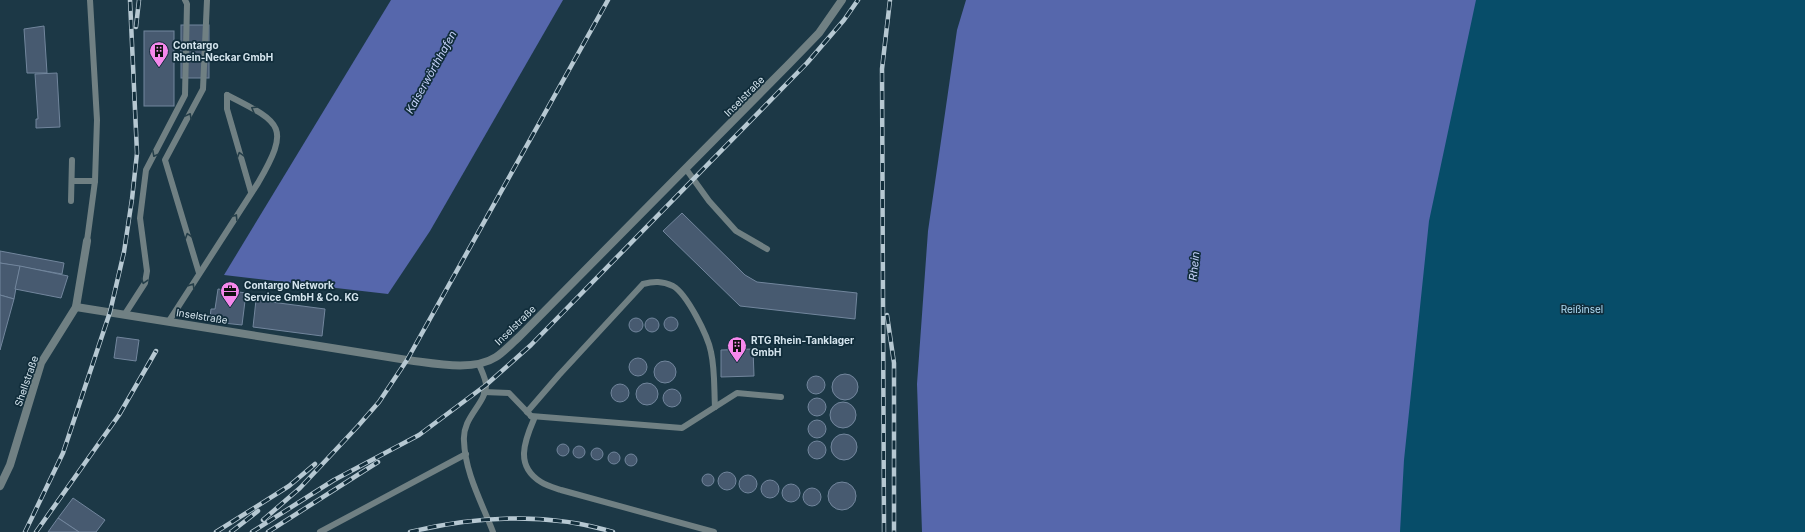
<svg xmlns="http://www.w3.org/2000/svg" width="1805" height="532" font-family="Inter,sans-serif">
	<style>
		.green { fill: #074d69 }
		.water { fill: #5667ac }
		.building { fill: #475a70; stroke: #72869d }
		.lines { fill: none; stroke-linecap: round; stroke-linejoin: round }
		.service { stroke: #708083; stroke-width: 6 }
		.minor { stroke: #708083; stroke-width: 8 }
		.rail-casing { stroke: #b6c8d2; stroke-width: 4.5 }
		.rail { stroke: #112d3b; stroke-width: 3; stroke-dasharray: 9; stroke-linecap: butt }
		.oneway { stroke: #243e49 }
		.labels { text-anchor: middle; stroke-width: 3.5; stroke-linejoin: round; paint-order: stroke }
		.poi-label { font-size: 10px; font-weight: bold; fill: #d4e4ed; stroke: #112d3b; text-anchor: start }
		.street-label { font-size: 10px; fill: #d4e4ed; stroke: #112d3b }
		.park-label { font-size: 10px; fill: #b1ddf5; stroke: #112d3b }
		.water-label { font-size: 11px; font-style: italic; fill: #c6d2fa; stroke: #112d3b }
	</style>
	<rect width="100%" height="100%" fill="#1c3846"/>
	<polygon class="green" points="1417,0 1805,0 1805,532 1350,532"/>
	<g class="water">
		<polygon points="391,0 563,0 430,231 388,294 224,275"/>
		<polygon points="966,0 1476,0 1429,221 1404,460 1400,532 922,532 917,384 928,231 957,30"/>
	</g>
	<g class="building">
		<rect x="181" y="25" width="28" height="53"/>
		<polygon points="44,26 47,73 27,73 24,29"/>
		<rect x="144" y="31" width="30" height="75"/>
		<polygon points="57,73 60,127 36,128 36,119 38,119 35,74"/>
		<polygon points="682,213 745,275 757,282 857,293 855,319 740,306 663,231"/>
		<polygon points="0,251 64,263 62,274 0,263"/>
		<polygon points="0,263 20,266 14,299 0,295"/>
		<polygon points="20,266 68,276 61,298 15,289"/>
		<polygon points="218,289 246,293 242,325 214,322 210,318 211,309 215,309"/>
		<polygon points="0,295 14,299 0,350"/>
		<polygon points="256,300 325,309 322,336 253,327"/>
		<circle cx="671" cy="324" r="7"/>
		<circle cx="652" cy="325" r="7"/>
		<circle cx="636" cy="325" r="7"/>
		<polygon points="117,337 139,340 136,361 114,358"/>
		<polygon points="753,349 754,376 721,377 721,350"/>
		<circle cx="638" cy="367" r="9"/>
		<circle cx="665" cy="372" r="11"/>
		<circle cx="845" cy="387" r="13"/>
		<circle cx="816" cy="385" r="9"/>
		<circle cx="647" cy="394" r="11"/>
		<circle cx="620" cy="393" r="9"/>
		<circle cx="672" cy="398" r="9"/>
		<circle cx="817" cy="407" r="9"/>
		<circle cx="843" cy="415" r="13"/>
		<circle cx="817" cy="429" r="9"/>
		<circle cx="844" cy="447" r="13"/>
		<circle cx="817" cy="450" r="9"/>
		<circle cx="563" cy="450" r="6"/>
		<circle cx="579" cy="452" r="6"/>
		<circle cx="597" cy="454" r="6"/>
		<circle cx="614" cy="458" r="6"/>
		<circle cx="631" cy="460" r="6"/>
		<circle cx="727" cy="481" r="9"/>
		<circle cx="708" cy="480" r="6"/>
		<circle cx="748" cy="484" r="9"/>
		<circle cx="770" cy="489" r="9"/>
		<circle cx="842" cy="496" r="14"/>
		<circle cx="791" cy="493" r="9"/>
		<circle cx="812" cy="497" r="9"/>
		<polygon points="73,498 105,520 96,532 79,532 58,518"/>
		<polygon points="58,518 79,532 48,532"/>
	</g>
	<g class="lines">
		<g class="service">
			<polyline points="227,95 227,109 251,192"/>
			<polyline points="686,169 709,201 736,231 767,249"/>
			<polyline points="72,181 95,181"/>
			<polyline points="71,201 72,160"/>
			<polyline points="87,241 95,181 97,120 90,0"/>
			<polyline points="199,273 165,160 203,89 207,0"/>
			<polyline points="125,314 145,283 147,271 140,218 146,170 185,95 187,4 185,0"/>
			<path d="M169 321 258 183C291 126 282 123 227 95"/>
			<path d="M479 364C481 370 486 379 486 385 486 404 462 417 464 441 465 473 482 503 493 532"/>
			<path d="M484 392 509 393 534 419C524 442 515 466 541 482 547 486 555 488 561 490L714 532"/>
			<path d="M527 412 559 375 643 284C654 281 662 281 673 286 687 294 708 336 711 352 715 370 714 389 715 407"/>
			<polyline points="531,416 682,428 737,393 781,397"/>
			<polyline points="320,532 466,454"/>
		</g>
		<g class="minor">
			<path d="M76 307 407 360C433 363 473 372 496 357 504 352 512 343 519 337L789 64 819 33 842 0"/>
			<polyline points="0,486 10,465 41,363 76,307 87,241"/>
		</g>
		<g class="rail-casing">
			<g id="rail">
				<polyline points="136,27 139,0"/>
				<polyline points="887,315 894,363 894,532"/>
				<polyline points="263,520 300,488 358,426 379,402 407,360 608,0"/>
				<polyline points="25,532 63,453 110,312 124,252 132,199 137,153 130,0"/>
				<polyline points="36,532 119,415 156,351"/>
				<polyline points="216,532 289,486 315,464"/>
				<polyline points="231,532 258,511"/>
				<polyline points="252,532 334,480 419,435 486,385 531,345 807,63 844,20 858,0"/>
				<polyline points="268,532 378,462"/>
				<path d="M410 532C475 516 548 512 613 532"/>
				<polyline points="884,532 882,69 890,0"/>
			</g>
		</g>
		<use href="#rail" class="rail"/>
	</g>
	<defs><path id="oneway-chevron" d="M-2-3.5L2.5 0L-2 3.5" fill="none" stroke-width="1.6" stroke-linecap="round" stroke-linejoin="round"/></defs>
	<g class="oneway">
		<use href="#oneway-chevron" transform="translate(254 109) rotate(-150)"/>
		<use href="#oneway-chevron" transform="translate(189 116) rotate(-62)"/>
		<use href="#oneway-chevron" transform="translate(155 154) rotate(118)"/>
		<use href="#oneway-chevron" transform="translate(240 155) rotate(-106)"/>
		<use href="#oneway-chevron" transform="translate(235 217) rotate(-58)"/>
		<use href="#oneway-chevron" transform="translate(188 236) rotate(-107)"/>
		<use href="#oneway-chevron" transform="translate(144 281) rotate(108)"/>
		<use href="#oneway-chevron" transform="translate(192 286) rotate(-58)"/>
	</g>
	<defs>
		<g id="building-pin" transform="scale(1)"><path d="M0 17L-7.5 6A9.5 9.5 0 1 1 7.5 6Z" fill="#f688ec" stroke="#112d3b"/><path d="M-4-6H4V6H1V3H-1V6H-4ZM-2.5-4.3h1.7v1.8h-1.7ZM.8-4.3h1.7v1.8H.8ZM-2.5-1h1.7V.8h-1.7ZM.8-1h1.7V.8H.8Z" fill="#111"/></g>
		<g id="office-pin" transform="scale(1)"><path d="M0 17L-7.5 6A9.5 9.5 0 1 1 7.5 6Z" fill="#f688ec" stroke="#112d3b"/><path d="M-6-3h4V-5.5h4V-3h4V5H-6ZM-1-4.5V-3h2v-1.5ZM-6 0V1H6V0Z" fill="#111"/></g>
	</defs>
	<g fill-rule="evenodd">
		<use href="#building-pin" x="159" y="51"/>
		<use href="#office-pin" x="230" y="291"/>
		<use href="#building-pin" x="737" y="346"/>
	</g>
	<g class="labels">
		<g class="poi-label">
			<text x="173" y="49">Contargo<tspan x="173" dy="12">Rhein-Neckar GmbH</tspan></text>
			<text x="244" y="289">Contargo Network<tspan x="244" dy="12">Service GmbH &amp; Co. KG</tspan></text>
			<text x="751" y="344">RTG Rhein-Tanklager<tspan x="751" dy="12">GmbH</tspan></text>
		</g>
		<g class="street-label">
			<text transform="translate(744 96) rotate(-45)" y="4">Inselstraße</text>
			<text transform="translate(202 316) rotate(9)" y="4">Inselstraße</text>
			<text transform="translate(515 325) rotate(-44)" y="4">Inselstraße</text>
			<text transform="translate(26 381) rotate(-71)" y="4">Shellstraße</text>
		</g>
		<g class="park-label">
			<text x="1582" y="313">Reißinsel</text>
		</g>
		<g class="water-label">
			<text transform="translate(431 72) rotate(-61)" y="4">Kaiserwörthhafen</text>
			<text transform="translate(1194 266) rotate(-84)" y="4">Rhein</text>
		</g>
	</g>
</svg>
